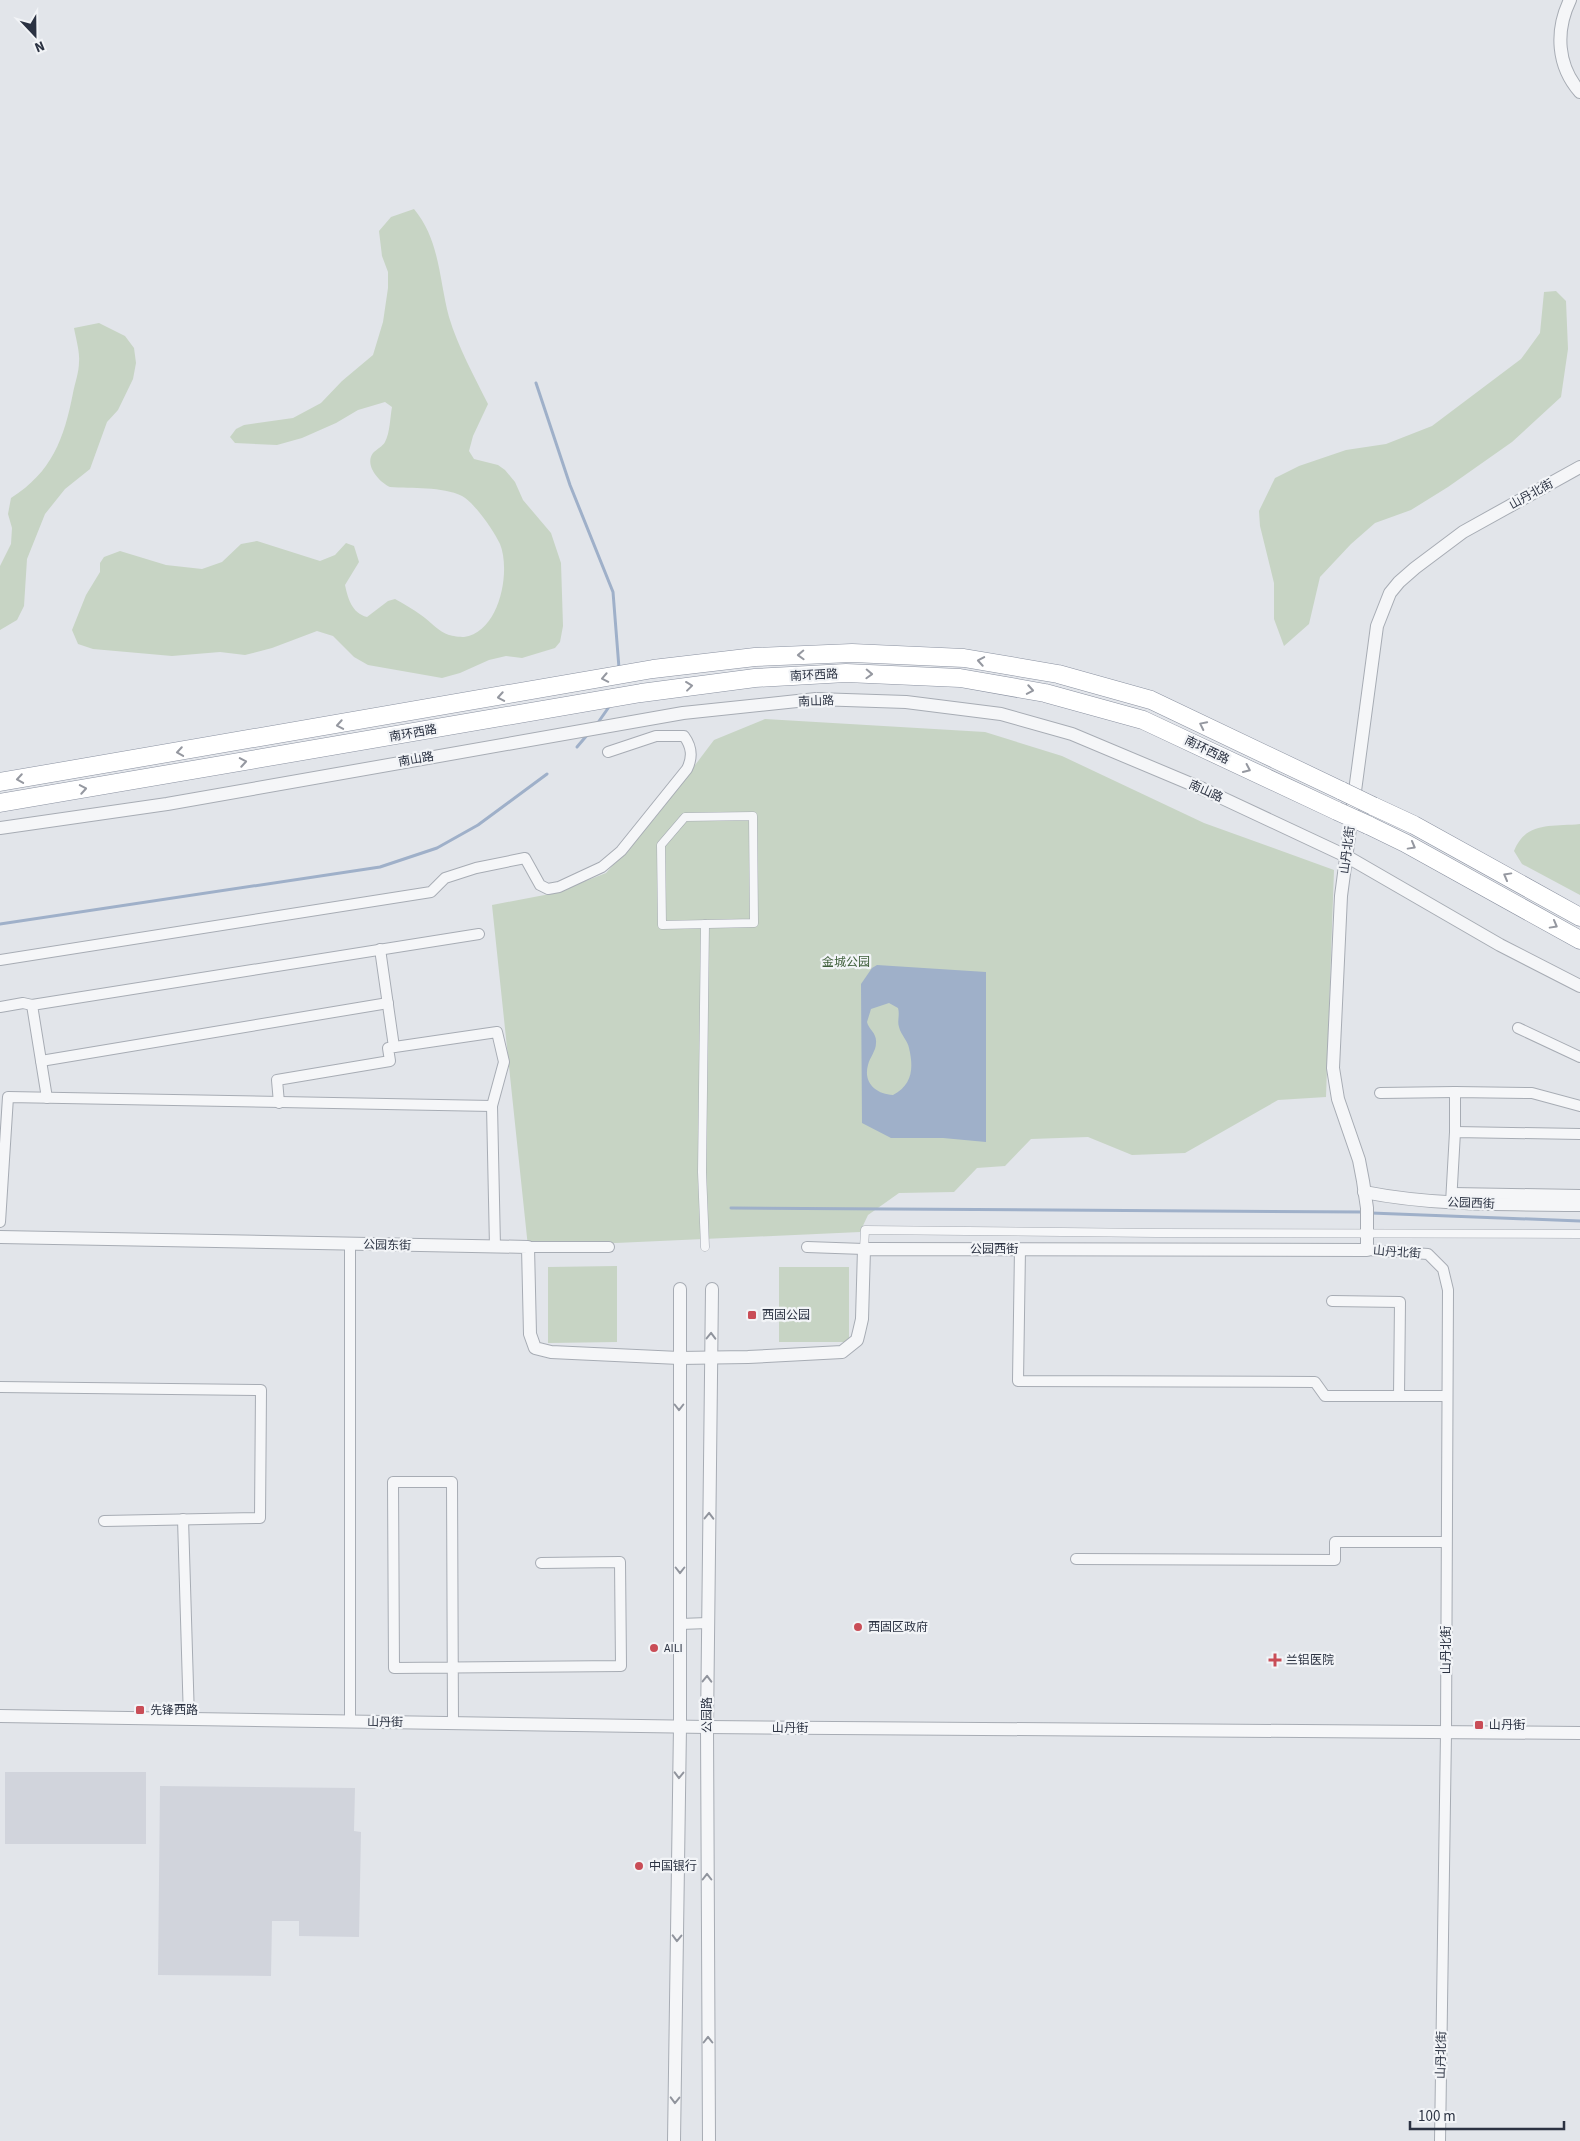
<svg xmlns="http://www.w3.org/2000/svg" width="1580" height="2141" font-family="'Source Sans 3','Noto Sans SC',sans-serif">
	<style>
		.built { fill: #d1d4dc }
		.green { fill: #c7d4c4 }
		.water { fill: #9fb0c9; fill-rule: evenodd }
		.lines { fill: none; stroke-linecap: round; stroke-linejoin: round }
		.stream { stroke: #9fb0c9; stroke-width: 3 }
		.pedestrian-casing { stroke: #a7acb4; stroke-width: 9 }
		.minor-casing { stroke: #a7acb4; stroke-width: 12 }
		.tertiary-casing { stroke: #a7acb4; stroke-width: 14 }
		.trunk-casing { stroke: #8a91a0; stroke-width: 19 }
		.pedestrian { stroke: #f5f6f8; stroke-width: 8 }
		.minor { stroke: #f5f6f8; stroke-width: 10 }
		.tertiary { stroke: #f5f6f8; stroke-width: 12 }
		.trunk { stroke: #fff; stroke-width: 18 }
		.trunk-bridge-casing { stroke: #8a91a0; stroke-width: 19; stroke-linecap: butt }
		.trunk-bridge { stroke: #fff; stroke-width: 18 }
		.oneway { stroke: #9598a0 }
		.oneway2 { stroke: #90949d }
		.poi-dot { fill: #c94d57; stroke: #f2f4f7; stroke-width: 2 }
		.labels { text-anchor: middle; stroke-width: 4.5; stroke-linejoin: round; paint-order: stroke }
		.street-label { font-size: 12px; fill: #2b3242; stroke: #f2f4f7 }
		.park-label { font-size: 12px; fill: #3d5d39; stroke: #f2f4f7 }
		.poi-label { font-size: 12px; fill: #2b3242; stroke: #f2f4f7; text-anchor: start }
	</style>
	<rect width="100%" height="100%" fill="#e2e5ea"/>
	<g class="built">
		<rect x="5" y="1772" width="141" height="72"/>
		<polygon points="160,1786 355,1788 354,1831 361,1832 359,1937 299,1936 299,1921 272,1921 271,1976 158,1975"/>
	</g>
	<g class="green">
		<path d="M414 209C440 240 439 280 449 317 458 347 474 376 488 404L473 436 469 451 474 459 498 465 505 470 515 482 523 500 551 533 561 563 563 626 560 642 555 648 522 658 506 656 489 660 460 673 442 678 368 665 354 657 333 636 317 631 272 648 245 655 220 652 172 656 93 649 78 644 72 630 86 595 100 572V563L104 557 120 551 166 565 202 569 222 562 241 544 257 541 320 561 335 555 346 543 354 546 359 562 345 585C348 599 352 613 367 617L388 601 395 599C404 604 413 609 421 615 430 621 439 632 449 635 452 636 460 637 464 637 500 632 511 571 500 544 494 531 474 502 462 496 442 486 412 489 390 487 379 482 364 465 373 453 377 449 383 446 385 442 390 433 390 418 392 407L385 402 358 410 336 423 302 438 277 445 235 443 230 437 236 429 244 425 293 418 321 403 342 381 373 355 383 322 388 288V272L382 256 379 231 391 217Z"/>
		<polygon points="1556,291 1566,301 1568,349 1561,397 1512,442 1448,487 1411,510 1375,523 1351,544 1320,577 1309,624 1284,646 1274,619 1274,583 1260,526 1259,511 1275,478 1299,466 1346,450 1386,444 1432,426 1521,359 1540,333 1544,292"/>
		<path d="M99 323 125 336 134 348 136 363 133 379 118 410 107 422 90 469 65 489 45 514 27 559 24 606 17 620 0 630V566L11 544 12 528 8 514 11 498C52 472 64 439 73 393 75 383 79 372 79 362 80 352 76 339 74 328Z"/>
		<polygon points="765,719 985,732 1062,756 1204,823 1334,870 1326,1097 1278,1100 1185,1153 1132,1155 1088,1137 1031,1139 1005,1166 977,1168 954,1192 899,1193 868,1215 860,1232 528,1247 492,905 555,893 606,873 655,818 714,740"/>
		<path d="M1580 824V895L1522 864 1514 851C1526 821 1551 827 1580 824Z"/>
		<polygon points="617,1266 617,1342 548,1343 548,1267"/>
		<rect x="779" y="1267" width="70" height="75"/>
	</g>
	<path class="water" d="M877 965 986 972V1142L943 1138H891L862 1123 861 984 872 968ZM889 1003 898 1008C900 1015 897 1021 899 1027 901 1035 908 1041 909 1048 914 1069 912 1085 893 1095 876 1094 863 1083 868 1065 870 1057 876 1051 876 1043 877 1033 869 1030 867 1022L871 1009Z"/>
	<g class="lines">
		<g class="stream">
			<polyline points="536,383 570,485 613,592 619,668"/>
			<polyline points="597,724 611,704"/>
			<polyline points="577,747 588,734"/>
			<polyline points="0,924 380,867 437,848 478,825 547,774"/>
			<polyline points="731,1208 1365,1212"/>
			<polyline points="1371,1213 1580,1221"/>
		</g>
		<g class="pedestrian-casing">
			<g id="pedestrian">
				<polygon points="753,816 754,923 662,925 661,845 685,817"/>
				<polyline points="705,924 702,1172 705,1247"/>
				<polyline points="864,1249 865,1230 1156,1233 1580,1234"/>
			</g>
		</g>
		<g class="minor-casing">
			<g id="minor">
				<polyline points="380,949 394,1047"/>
				<path d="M0 960 431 892 445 878 476 868 525 858 540 885 548 889 559 887 602 867 621 851 687 769C693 757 692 747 684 736H656L608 752"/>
				<polyline points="0,1007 23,1003 32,1005"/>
				<polyline points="1518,1028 1580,1057"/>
				<polyline points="41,1061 388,1003"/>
				<polyline points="1380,1093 1455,1092"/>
				<polyline points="47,1098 32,1005 479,934"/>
				<polyline points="279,1103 277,1080 390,1061 388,1048 497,1032 504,1062 492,1106 495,1247"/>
				<polyline points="1455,1132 1455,1092 1532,1093 1580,1106"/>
				<polyline points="1452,1193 1580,1195"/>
				<polyline points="1451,1203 1455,1132 1580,1134"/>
				<polyline points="0,1222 8,1097 492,1106"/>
				<polyline points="350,1244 350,1721"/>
				<polyline points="528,1247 609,1247"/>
				<polyline points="807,1247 864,1249"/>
				<polyline points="1020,1249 1018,1381 1315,1382 1325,1396 1447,1396"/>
				<polyline points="1367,1250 1428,1254 1443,1269 1448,1290 1446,1733 1440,2141"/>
				<polyline points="1332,1301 1400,1302 1399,1396"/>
				<polyline points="0,1387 261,1390 260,1518 104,1521"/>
				<polyline points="183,1519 189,1719"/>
				<polyline points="1076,1559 1335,1560 1335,1542 1446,1542"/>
				<polyline points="680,1624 708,1623"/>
				<polyline points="453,1723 452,1482 393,1482 394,1668 621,1666 620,1562 541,1563"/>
			</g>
		</g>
		<g class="tertiary-casing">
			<g id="tertiary">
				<path d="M1570 0C1555 31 1557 66 1580 92"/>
				<polyline points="0,828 167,804 683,713 816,699 906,702 1001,714 1072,734 1203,789 1346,856 1500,945 1580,986"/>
				<path d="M1364 1192C1435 1206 1507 1204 1580 1205"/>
				<polyline points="0,1237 528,1247 530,1334 535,1348 551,1352 679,1358 748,1357 842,1352 857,1340 859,1332 862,1319 864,1249 1367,1250 1367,1208 1363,1181 1359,1160 1338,1099 1333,1068 1341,896 1377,626 1390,593 1399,582 1415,568 1463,532 1580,467"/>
				<polyline points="0,1716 707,1727 1580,1733"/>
				<polyline points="674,2141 680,1726 680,1289"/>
				<polyline points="709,2141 707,1727 712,1289"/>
			</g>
		</g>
		<g class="trunk-casing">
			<g id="trunk">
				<polyline points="0,782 653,669 755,657 852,653 964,658 1058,674 1151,700 1342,791"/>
				<polyline points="0,803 641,693 755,678 846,673 960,678 1045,693 1143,720 1337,811"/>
				<polyline points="1373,806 1414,825 1580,917"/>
				<polyline points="1368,825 1405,843 1580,940"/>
			</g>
		</g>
		<use href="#pedestrian" class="pedestrian"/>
		<use href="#minor" class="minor"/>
		<use href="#tertiary" class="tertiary"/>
		<use href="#trunk" class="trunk"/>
		<g class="trunk-bridge-casing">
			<g id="trunk-bridge">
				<polyline points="1342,791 1373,806"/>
				<polyline points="1337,811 1368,825"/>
			</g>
		</g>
		<use href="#trunk-bridge" class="trunk-bridge"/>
	</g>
	<defs><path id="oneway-chevron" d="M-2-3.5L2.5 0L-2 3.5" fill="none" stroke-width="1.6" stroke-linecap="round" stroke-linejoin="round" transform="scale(1.25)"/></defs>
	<g class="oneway">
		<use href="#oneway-chevron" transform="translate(801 655) rotate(178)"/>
		<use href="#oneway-chevron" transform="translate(981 661) rotate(-170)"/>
		<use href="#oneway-chevron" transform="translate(869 674) rotate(2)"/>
		<use href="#oneway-chevron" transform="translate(605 678) rotate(169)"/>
		<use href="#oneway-chevron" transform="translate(689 686) rotate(-7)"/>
		<use href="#oneway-chevron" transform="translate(1030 690) rotate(10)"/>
		<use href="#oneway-chevron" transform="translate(501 697) rotate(170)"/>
		<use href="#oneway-chevron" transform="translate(340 725) rotate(170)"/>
		<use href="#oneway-chevron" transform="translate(1203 725) rotate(-154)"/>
		<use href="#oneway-chevron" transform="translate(180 752) rotate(171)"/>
		<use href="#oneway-chevron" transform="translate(243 762) rotate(-10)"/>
		<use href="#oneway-chevron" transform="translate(1247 769) rotate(25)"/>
		<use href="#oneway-chevron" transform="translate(20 779) rotate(171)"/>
		<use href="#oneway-chevron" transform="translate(83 789) rotate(-10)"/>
		<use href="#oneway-chevron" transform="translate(1412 846) rotate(29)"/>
		<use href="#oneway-chevron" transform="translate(1507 876) rotate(-151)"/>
		<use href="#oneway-chevron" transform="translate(1554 925) rotate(29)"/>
	</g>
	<g class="oneway2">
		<use href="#oneway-chevron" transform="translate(711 1336) rotate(-89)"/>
		<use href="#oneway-chevron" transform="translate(679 1407) rotate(90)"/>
		<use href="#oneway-chevron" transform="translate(709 1516) rotate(-89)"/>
		<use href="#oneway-chevron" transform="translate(680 1570) rotate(90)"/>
		<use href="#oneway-chevron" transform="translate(707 1679) rotate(-89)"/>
		<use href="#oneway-chevron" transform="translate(679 1775) rotate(91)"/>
		<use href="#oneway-chevron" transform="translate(707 1877) rotate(-90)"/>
		<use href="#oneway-chevron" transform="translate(677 1938) rotate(91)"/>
		<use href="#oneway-chevron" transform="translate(708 2040) rotate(-90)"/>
		<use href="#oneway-chevron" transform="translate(675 2100) rotate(91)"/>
	</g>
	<g class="poi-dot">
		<rect x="747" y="1310" width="10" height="10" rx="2.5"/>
		<circle cx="858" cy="1627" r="5"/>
		<circle cx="654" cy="1648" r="5"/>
		<path d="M1272.5 1652.5h5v5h5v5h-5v5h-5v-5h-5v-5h5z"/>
		<rect x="135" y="1705" width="10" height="10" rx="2.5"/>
		<rect x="1474" y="1720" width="10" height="10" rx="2.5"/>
		<circle cx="639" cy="1866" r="5"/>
	</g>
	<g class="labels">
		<g class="street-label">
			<text transform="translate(1531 494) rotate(-29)" y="4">山丹北街</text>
			<text transform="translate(814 675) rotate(-3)" y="4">南环西路</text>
			<text transform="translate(816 701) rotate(-2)" y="4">南山路</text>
			<text transform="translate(413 733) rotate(-10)" y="4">南环西路</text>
			<text transform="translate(1207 750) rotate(26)" y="4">南环西路</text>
			<text transform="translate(416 759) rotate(-10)" y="4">南山路</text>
			<text transform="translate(1206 791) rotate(24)" y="4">南山路</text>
			<text transform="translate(1347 850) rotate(-83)" y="4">山丹北街</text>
			<text transform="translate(1471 1203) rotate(2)" y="4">公园西街</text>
			<text transform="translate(387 1245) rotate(1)" y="4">公园东街</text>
			<text x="994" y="1253">公园西街</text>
			<text transform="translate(1397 1252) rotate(4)" y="4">山丹北街</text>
			<text transform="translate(1446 1650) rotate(-90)" y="4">山丹北街</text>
			<text transform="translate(707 1715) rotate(-90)" y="4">公园路</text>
			<text transform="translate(385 1722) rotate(1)" y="4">山丹街</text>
			<text x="790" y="1732">山丹街</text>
			<text transform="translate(1441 2055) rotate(-89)" y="4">山丹北街</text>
		</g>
		<g class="park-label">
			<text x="846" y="966">金城公园</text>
		</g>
		<g class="poi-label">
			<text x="762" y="1319">西固公园</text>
			<text x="868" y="1631">西固区政府</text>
			<text x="664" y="1652">AILI</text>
			<text x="1286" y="1664">兰铝医院</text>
			<text x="150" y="1714">先锋西路</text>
			<text x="1489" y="1729">山丹街</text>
			<text x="649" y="1870">中国银行</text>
		</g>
	</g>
	<g transform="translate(35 35) rotate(158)" stroke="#f2f4f7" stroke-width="4" paint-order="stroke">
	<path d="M0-4L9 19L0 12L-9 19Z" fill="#2b3242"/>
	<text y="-8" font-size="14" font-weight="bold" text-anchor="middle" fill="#2b3242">N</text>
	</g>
	<path d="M1410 2121v8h154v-8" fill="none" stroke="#2b3242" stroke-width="2.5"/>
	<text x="1418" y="2121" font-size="15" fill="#2b3242" stroke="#f2f4f7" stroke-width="4" paint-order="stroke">100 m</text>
</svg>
